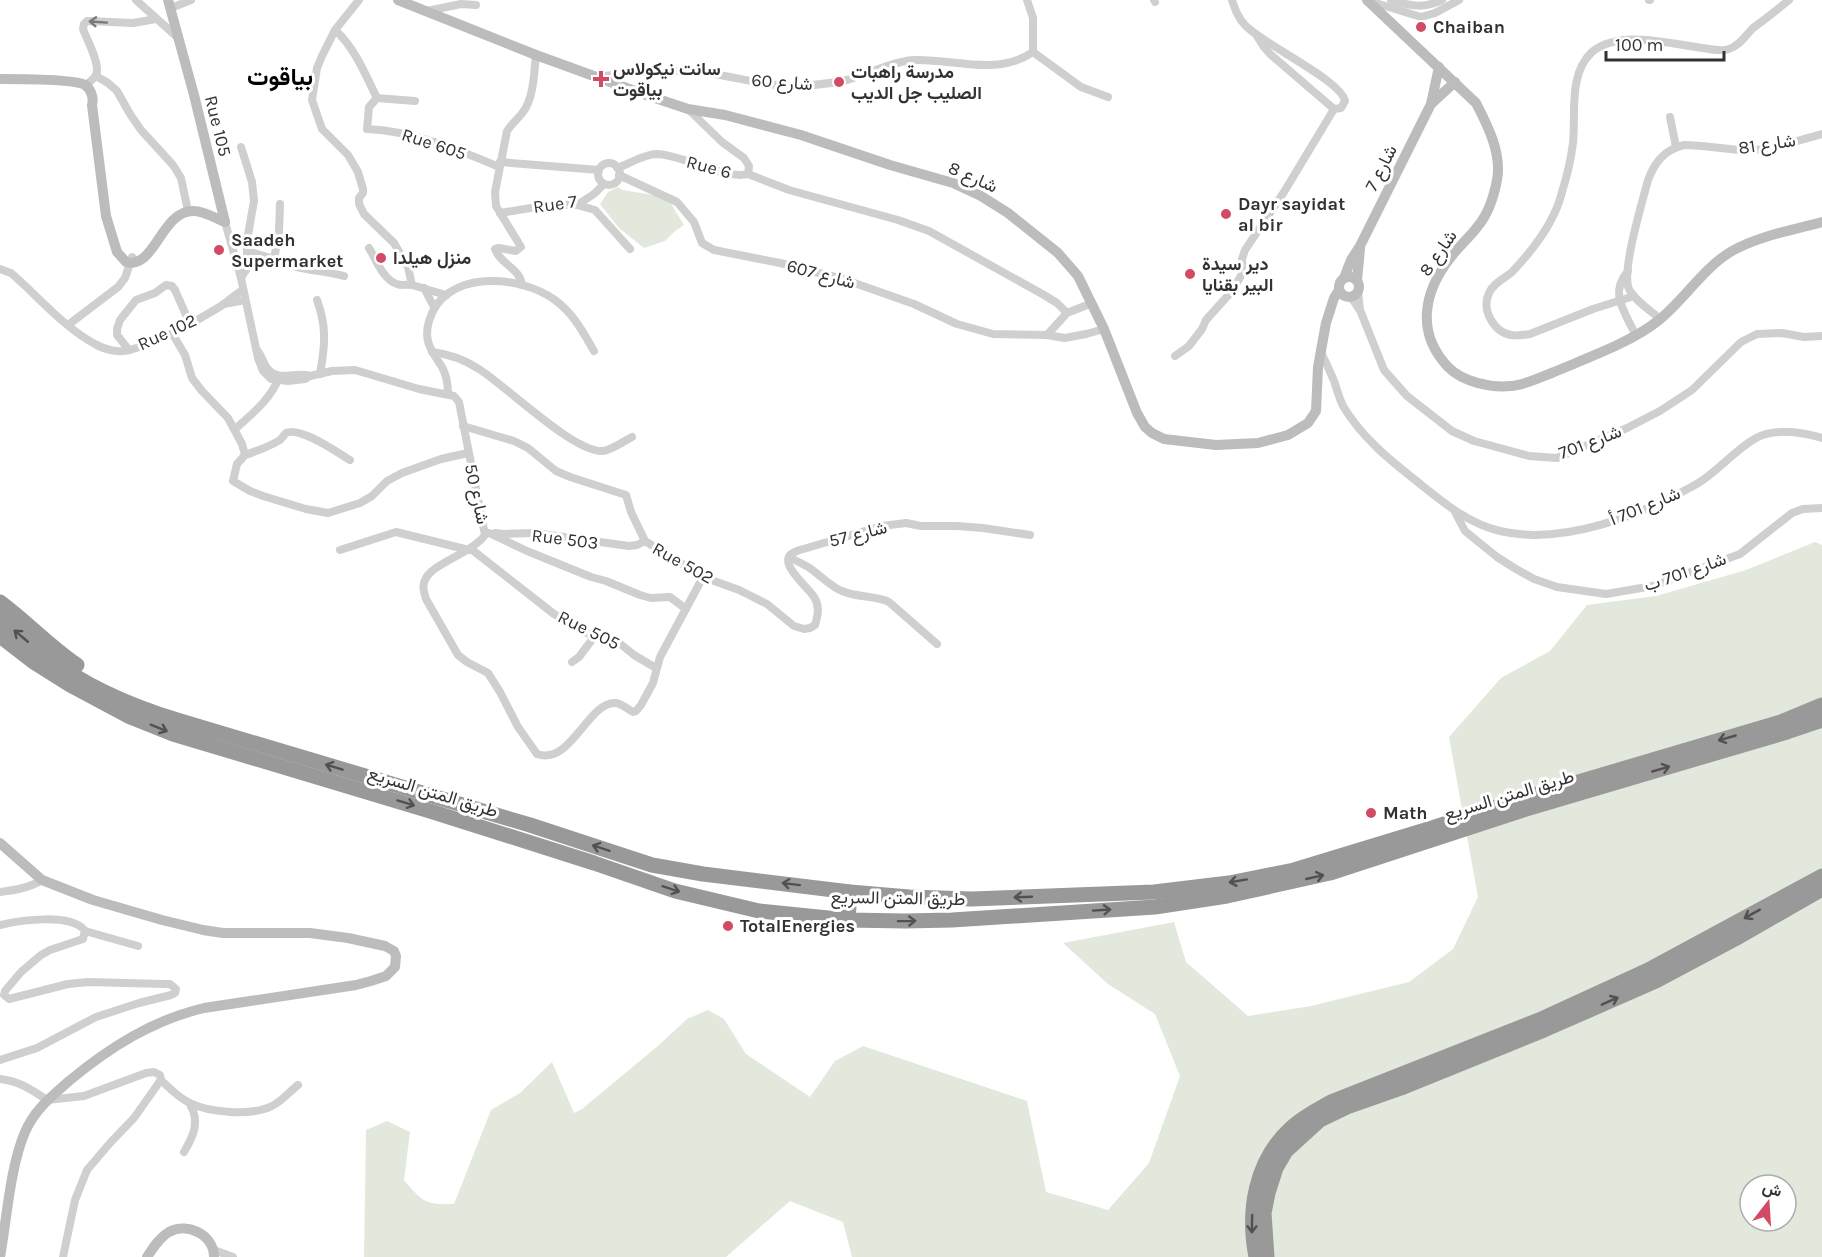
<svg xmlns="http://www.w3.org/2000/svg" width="1822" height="1257" font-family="Karla,Vazirmatn,sans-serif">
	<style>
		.green { fill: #e3e8dc; fill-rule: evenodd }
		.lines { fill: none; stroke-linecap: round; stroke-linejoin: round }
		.street { stroke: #cfcfcf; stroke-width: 8 }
		.secondary { stroke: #bcbcbc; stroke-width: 10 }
		.highway { stroke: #999; stroke-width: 15 }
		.oneway { stroke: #797979 }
		.oneway2 { stroke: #515151 }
		.poi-dot { fill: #d24b65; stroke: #fff; stroke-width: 2 }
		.labels { text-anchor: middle; stroke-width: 6; stroke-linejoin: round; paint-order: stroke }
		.poi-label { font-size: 18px; font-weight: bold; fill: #323232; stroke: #fff; text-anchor: start }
		.street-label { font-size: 18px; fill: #323232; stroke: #fff }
		.district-label { font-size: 24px; font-weight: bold; fill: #000; stroke: #fff }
	</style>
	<rect width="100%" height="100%" fill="#fff"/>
	<g class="green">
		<polygon points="618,187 622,190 653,195 670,202 684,225 675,231 665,241 644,248 619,228 600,204 608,192"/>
		<path d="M1815 542 1822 545V1257H852L843 1222 790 1201 726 1257H364L366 1130 387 1121 410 1132 404 1180C422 1201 424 1205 454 1204L491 1110 520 1093 552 1062 574 1113 582 1109 659 1045 687 1019 708 1010 724 1019 746 1054 810 1097 835 1061 863 1046 1027 1101 1046 1192 1108 1210 1149 1163 1180 1076 1155 1014 1108 984 1063 943 1174 922 1186 962 1248 1016 1311 1006 1409 982 1453 949 1478 897 1449 737 1501 678 1550 651 1587 605 1656 596 1746 570ZM1750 1185H1786V1221H1750Z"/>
	</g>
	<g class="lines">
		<g class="street">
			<polyline points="136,0 177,37"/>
			<polyline points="359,0 335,30 322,56 317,68 312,100 322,129 348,155 358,172 363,189 363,193 359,198 359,204 364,214 394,243 408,267 412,285 446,295"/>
			<polyline points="1027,0 1033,18 1033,52"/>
			<polyline points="1154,0 1155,2"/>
			<path d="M1391 0C1410 6 1424 9 1442 0"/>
			<polyline points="1649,0 1650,0"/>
			<polyline points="1369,1 1421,17 1435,13 1459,0"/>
			<polyline points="171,8 191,0"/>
			<polyline points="427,11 461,4 476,5"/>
			<path d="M335 30C355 48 365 74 377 98L369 107 367 129C413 131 457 149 499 167"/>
			<polyline points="1257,36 1264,47 1270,54 1334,109"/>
			<polyline points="1033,52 1081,87 1108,97"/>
			<polyline points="96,76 108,83 117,91 130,114 141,130 173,165 181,178 188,211"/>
			<path d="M598 77C635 71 670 68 707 73 737 77 768 87 798 86 814 85 831 84 847 80 869 74 890 62 913 60 953 58 996 77 1033 52"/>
			<path d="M86 85C89 82 94 79 96 75 101 65 87 40 83 29L84 24 87 21 133 23 156 19"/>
			<polyline points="377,98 415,101"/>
			<polyline points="1670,117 1676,147"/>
			<polyline points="241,147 252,182 254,201 248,235 246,270 241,278"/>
			<polyline points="500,162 599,170"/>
			<circle cx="609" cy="174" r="11"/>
			<path d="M617 168C629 164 644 154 657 154 684 155 726 180 748 174L749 166 744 158 722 142 689 110"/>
			<polyline points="748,174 789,190 898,220 929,231 1044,295 1057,303 1067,313"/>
			<polyline points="619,175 677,202 694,222 702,243 714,250 780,263 843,279 914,304 957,324 993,334 1047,335 1065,338 1086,334 1104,329"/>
			<polyline points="577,205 595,210 630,249"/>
			<polyline points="500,213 549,205 577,205 594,194 604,184"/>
			<path d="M225 222 241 278 258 358 263 371 271 379 288 381 305 379 310 376 332 371 355 370 419 389 454 396 459 402 485 535C471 554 432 563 425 580 422 586 424 592 426 599L458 655 467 662 488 673 500 692 518 727 537 754C571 766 588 701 616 703 623 704 627 709 633 712L636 711 641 705 653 683 660 657 703 577"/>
			<path d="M369 248C376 259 383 280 397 284 402 286 407 284 412 285"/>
			<polyline points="247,251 274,259 279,232 280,204"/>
			<path d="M274 259C296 270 321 270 344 276"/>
			<path d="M0 269 11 273C38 296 63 327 95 344 105 350 119 353 130 350 162 341 193 323 221 306 229 301 235 294 243 290"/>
			<path d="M1628 271C1608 294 1626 313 1636 336"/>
			<path d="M522 285C520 268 500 264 495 249L499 248 516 251 521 247 496 206 495 192 507 131C512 123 518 119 523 112 534 98 534 72 536 55"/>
			<polyline points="424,288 434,307"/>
			<polyline points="1358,292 1360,310 1384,370 1407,396 1452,431 1474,441 1529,456 1557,458 1627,428 1660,411 1692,390 1741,342 1757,334 1782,333 1804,337 1822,336"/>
			<path d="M1634 296 1593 309 1530 334C1524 335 1517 336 1511 335 1494 332 1481 310 1489 293 1493 283 1504 279 1512 272 1533 250 1555 221 1562 192 1567 176 1571 159 1573 143 1576 114 1568 74 1592 52 1619 29 1671 44 1702 48 1711 49 1721 52 1729 49 1739 46 1746 35 1753 28 1765 19 1777 10 1789 0"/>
			<polyline points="1351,297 1359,309"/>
			<path d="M317 300C327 327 325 346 320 374"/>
			<polyline points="224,304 245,300"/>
			<path d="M1660 319C1651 311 1630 297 1628 286 1623 266 1642 203 1648 180 1655 162 1664 150 1684 145 1704 145 1723 149 1742 150 1769 151 1796 141 1822 134"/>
			<polyline points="68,325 118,287 125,278 132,257"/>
			<polyline points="172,333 185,355 192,378 202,391 228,418 242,444 245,455 237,464 233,481 250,491 263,496 306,509 328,513 360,503 372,496 387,481 402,473 441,459 468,453"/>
			<polyline points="1047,335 1067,313 1092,303"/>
			<polyline points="129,350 117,335 117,329 120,320 136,300 155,293 166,285 172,286 175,290 190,324"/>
			<path d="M257 350C262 356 263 362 267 368 279 383 295 371 310 376"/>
			<path d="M432 352C449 354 465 360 479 369 506 386 574 453 603 451 612 450 624 441 632 437"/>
			<path d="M1321 352C1325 361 1330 371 1334 381 1337 389 1339 398 1343 406 1362 438 1391 461 1419 483 1444 503 1469 524 1500 531 1562 546 1641 515 1695 485 1717 473 1733 451 1756 438 1774 428 1802 432 1822 438"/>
			<path d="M1175 356 1189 346 1202 329 1206 320 1232 291 1242 274V259L1245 250 1284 192 1334 109 1341 108 1345 101C1341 80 1262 44 1245 25 1238 18 1235 9 1232 0"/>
			<path d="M448 394C448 385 447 376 442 367 432 351 423 342 429 321 444 269 519 274 555 300 573 313 583 332 594 351"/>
			<path d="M463 426 514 441 528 448 556 471 570 477 626 495 631 512 645 541 703 577 739 590 767 604 794 626 804 629 810 628 815 625C818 615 820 606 814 597 809 588 779 565 791 554 792 553 799 550 800 550L882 526 906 523 921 526H957L983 528 1030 535"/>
			<path d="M235 429C251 415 272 398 279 377"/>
			<path d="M245 455C257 451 269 447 280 440 282 438 284 435 286 433 300 426 338 453 350 460"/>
			<polyline points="1455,512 1465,531 1497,557 1516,569 1534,579 1557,587 1606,594 1653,586 1740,554 1792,513 1803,509 1822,508"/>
			<polyline points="489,533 527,551 591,577 606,581 640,595 651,598 670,597 686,609"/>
			<polyline points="495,533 504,534 535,533 629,546 637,545 645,541"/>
			<polyline points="471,549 554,614 594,637 608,638 618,642 634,655 656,668"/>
			<polyline points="340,550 396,532 469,550"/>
			<path d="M789 557C796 561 804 564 811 569 821 576 831 587 842 591 858 598 875 595 889 602L937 644"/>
			<polyline points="572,662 579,657 594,637"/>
			<path d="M0 892C15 890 29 888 42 880"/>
			<path d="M0 925C20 920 72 913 85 931L83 939 50 950 41 955 21 972 5 991 4 995 9 999 68 984 88 982 163 984H170L176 989 175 993 171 995 139 1003 96 1017 37 1048 0 1060"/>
			<polyline points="85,931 138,946"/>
			<path d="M0 1079C19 1081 32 1090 47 1100L84 1096 146 1073 154 1072 160 1075 161 1080 158 1084 134 1118 110 1143 87 1170 75 1200 63 1257"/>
			<path d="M161 1080C169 1088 179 1098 190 1103 210 1113 252 1116 272 1106 282 1101 289 1092 298 1085"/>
			<path d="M184 1152C194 1135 200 1122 190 1104"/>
			<polyline points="214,1250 233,1257"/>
		</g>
		<g class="secondary">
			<polyline points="168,0 194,95 225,222"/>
			<polyline points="398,0 536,55 646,95 688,109 725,115 801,135 890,165 953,183 981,196 1008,213 1058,253 1078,276 1104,329 1137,413 1145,427 1152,433 1164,439 1216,445 1258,443 1288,435 1308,423 1316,411 1318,367 1326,323 1334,298 1339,290"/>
			<path d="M1367 0 1476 103C1488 126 1502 154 1497 180 1494 196 1488 214 1478 226 1470 237 1459 246 1451 257 1424 291 1415 332 1448 367 1463 382 1490 388 1511 386 1525 385 1541 377 1554 372 1587 358 1632 342 1659 320 1685 299 1703 268 1732 251 1759 236 1792 230 1822 222"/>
			<path d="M0 79C14 79 76 79 85 85 91 89 94 98 92 105L106 216 117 252 126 262C155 270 161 210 194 211 204 211 215 218 225 222"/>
			<polyline points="1431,104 1455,82"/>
			<circle cx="1349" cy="287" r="10"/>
			<polyline points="1344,278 1351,260 1360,246 1431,104 1439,67"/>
			<polyline points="1357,280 1360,249"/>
			<path d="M0 843 42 880 93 900 162 920 203 930 223 933H310L348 938 385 946 394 951 396 956 395 967 386 976 371 981 356 985 204 1008C153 1020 110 1047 69 1081 51 1097 35 1109 25 1132 10 1167 7 1218 0 1257"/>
			<path d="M147 1257C153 1248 160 1237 169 1232 188 1222 214 1235 214 1257"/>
		</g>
		<g class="highway">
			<path d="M0 602C27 622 49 646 77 665"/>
			<path d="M0 619C16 631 31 645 47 657 86 687 131 706 177 720L530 825 652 865 703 874 850 892 909 897 972 899 1154 892 1229 883 1294 870 1432 828 1524 798 1781 722 1822 705"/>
			<polyline points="0,636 35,663 70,685 128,716 173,734 430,811 594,863 675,891 759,911 848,920 905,921 952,920 1155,907 1227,896 1330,873 1526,809 1787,732 1822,720"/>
			<polyline points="848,920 850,892"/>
			<path d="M1256 1257C1247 1211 1255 1161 1291 1128 1303 1117 1317 1110 1331 1102L1539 1020 1648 970 1822 876"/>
			<polyline points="1267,1257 1264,1213 1268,1193 1276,1168 1286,1151 1320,1120 1347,1107 1401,1088 1544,1030 1656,981 1735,939 1822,889"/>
		</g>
	</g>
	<defs><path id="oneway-shaft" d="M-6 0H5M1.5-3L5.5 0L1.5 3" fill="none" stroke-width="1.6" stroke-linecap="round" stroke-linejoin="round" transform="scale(1.5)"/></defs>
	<use class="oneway" href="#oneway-shaft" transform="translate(98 22) rotate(-176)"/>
	<g class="oneway2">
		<use href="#oneway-shaft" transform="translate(21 636) rotate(-140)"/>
		<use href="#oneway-shaft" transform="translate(159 728) rotate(22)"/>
		<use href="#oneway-shaft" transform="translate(1727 738) rotate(164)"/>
		<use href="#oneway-shaft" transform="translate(334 767) rotate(-163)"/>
		<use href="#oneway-shaft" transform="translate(1661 769) rotate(-16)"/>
		<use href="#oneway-shaft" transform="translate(406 803) rotate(17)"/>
		<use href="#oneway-shaft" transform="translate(601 848) rotate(-162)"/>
		<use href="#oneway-shaft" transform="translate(1315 877) rotate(-13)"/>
		<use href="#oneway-shaft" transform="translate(1238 881) rotate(170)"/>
		<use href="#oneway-shaft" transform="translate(791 884) rotate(-173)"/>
		<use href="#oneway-shaft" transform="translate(671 889) rotate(18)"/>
		<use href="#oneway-shaft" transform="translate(1023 897) rotate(178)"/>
		<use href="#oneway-shaft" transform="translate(1102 910) rotate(-4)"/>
		<use href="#oneway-shaft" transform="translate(1752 914) rotate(151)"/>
		<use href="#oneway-shaft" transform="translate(907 921) rotate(-1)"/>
		<use href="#oneway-shaft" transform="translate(1610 1001) rotate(-24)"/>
		<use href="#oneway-shaft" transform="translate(1252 1224) rotate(91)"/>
	</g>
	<g class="poi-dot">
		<circle cx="1421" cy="27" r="6"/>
		<path d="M598 70h6v6h6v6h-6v6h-6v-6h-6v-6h6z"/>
		<circle cx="839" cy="82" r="6"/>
		<circle cx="1226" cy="214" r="6"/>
		<circle cx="219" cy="250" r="6"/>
		<circle cx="381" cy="258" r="6"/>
		<circle cx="1190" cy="274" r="6"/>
		<circle cx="1371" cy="813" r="6"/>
		<circle cx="728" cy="926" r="6"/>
	</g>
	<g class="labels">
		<g class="poi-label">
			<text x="1433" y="33">Chaiban</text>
			<text x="613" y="75">سانت نيكولاس<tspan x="613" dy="21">بياقوت</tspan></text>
			<text x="851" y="78">مدرسة راهبات<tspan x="851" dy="21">الصليب جل الديب</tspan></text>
			<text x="1238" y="210">Dayr sayidat<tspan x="1238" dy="21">al bir</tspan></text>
			<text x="231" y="246">Saadeh<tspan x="231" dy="21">Supermarket</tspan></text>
			<text x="393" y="264">منزل هيلدا</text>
			<text x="1202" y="270">دير سيدة<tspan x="1202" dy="21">البير بقنايا</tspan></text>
			<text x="1383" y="819">Math</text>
			<text x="740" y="932">TotalEnergies</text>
		</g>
		<g class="street-label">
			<text transform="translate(782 82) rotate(4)" y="6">شارع 60</text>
			<text transform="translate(218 126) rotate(76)" y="6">Rue 105</text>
			<text transform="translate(434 144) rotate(18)" y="6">Rue 605</text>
			<text transform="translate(1767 144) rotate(-8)" y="6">شارع 81</text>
			<text transform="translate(709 167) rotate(15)" y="6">Rue 6</text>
			<text transform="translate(1381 168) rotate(-63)" y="6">شارع 7</text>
			<text transform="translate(973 177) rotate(24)" y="6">شارع 8</text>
			<text transform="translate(555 204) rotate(-8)" y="6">Rue 7</text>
			<text transform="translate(1438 253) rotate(-55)" y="6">شارع 8</text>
			<text transform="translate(821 274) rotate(15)" y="6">شارع 607</text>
			<text transform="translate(167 332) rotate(-25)" y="6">Rue 102</text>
			<text transform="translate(1590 442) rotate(-21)" y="6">شارع 701</text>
			<text transform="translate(477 494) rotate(78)" y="6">شارع 50</text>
			<text transform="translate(1645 506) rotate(-22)" y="6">شارع 701 أ</text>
			<text transform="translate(858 534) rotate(-14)" y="6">شارع 57</text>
			<text transform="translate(565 539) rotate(7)" y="6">Rue 503</text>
			<text transform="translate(683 563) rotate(29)" y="6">Rue 502</text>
			<text transform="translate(1685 572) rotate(-19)" y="6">شارع 701 ب</text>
			<text transform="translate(589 630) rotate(26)" y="6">Rue 505</text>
			<text transform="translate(433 792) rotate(17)" y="6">طريق المتن السريع</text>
			<text transform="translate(1509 795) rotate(-17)" y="6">طريق المتن السريع</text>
			<text transform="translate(898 898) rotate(1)" y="6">طريق المتن السريع</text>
		</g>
		<g class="district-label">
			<text x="280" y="85">بياقوت</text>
		</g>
	</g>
	<g transform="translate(1768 1203) rotate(17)"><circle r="28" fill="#ffffff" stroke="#adadad" stroke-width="1.5"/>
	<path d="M0-4.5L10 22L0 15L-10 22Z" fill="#d24b65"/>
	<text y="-9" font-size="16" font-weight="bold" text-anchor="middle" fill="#323232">ش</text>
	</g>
	<path d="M1606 51v9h118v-9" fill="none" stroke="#323232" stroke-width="3"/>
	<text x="1615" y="51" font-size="18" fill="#323232" stroke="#ffffff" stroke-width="4.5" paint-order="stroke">100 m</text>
</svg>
